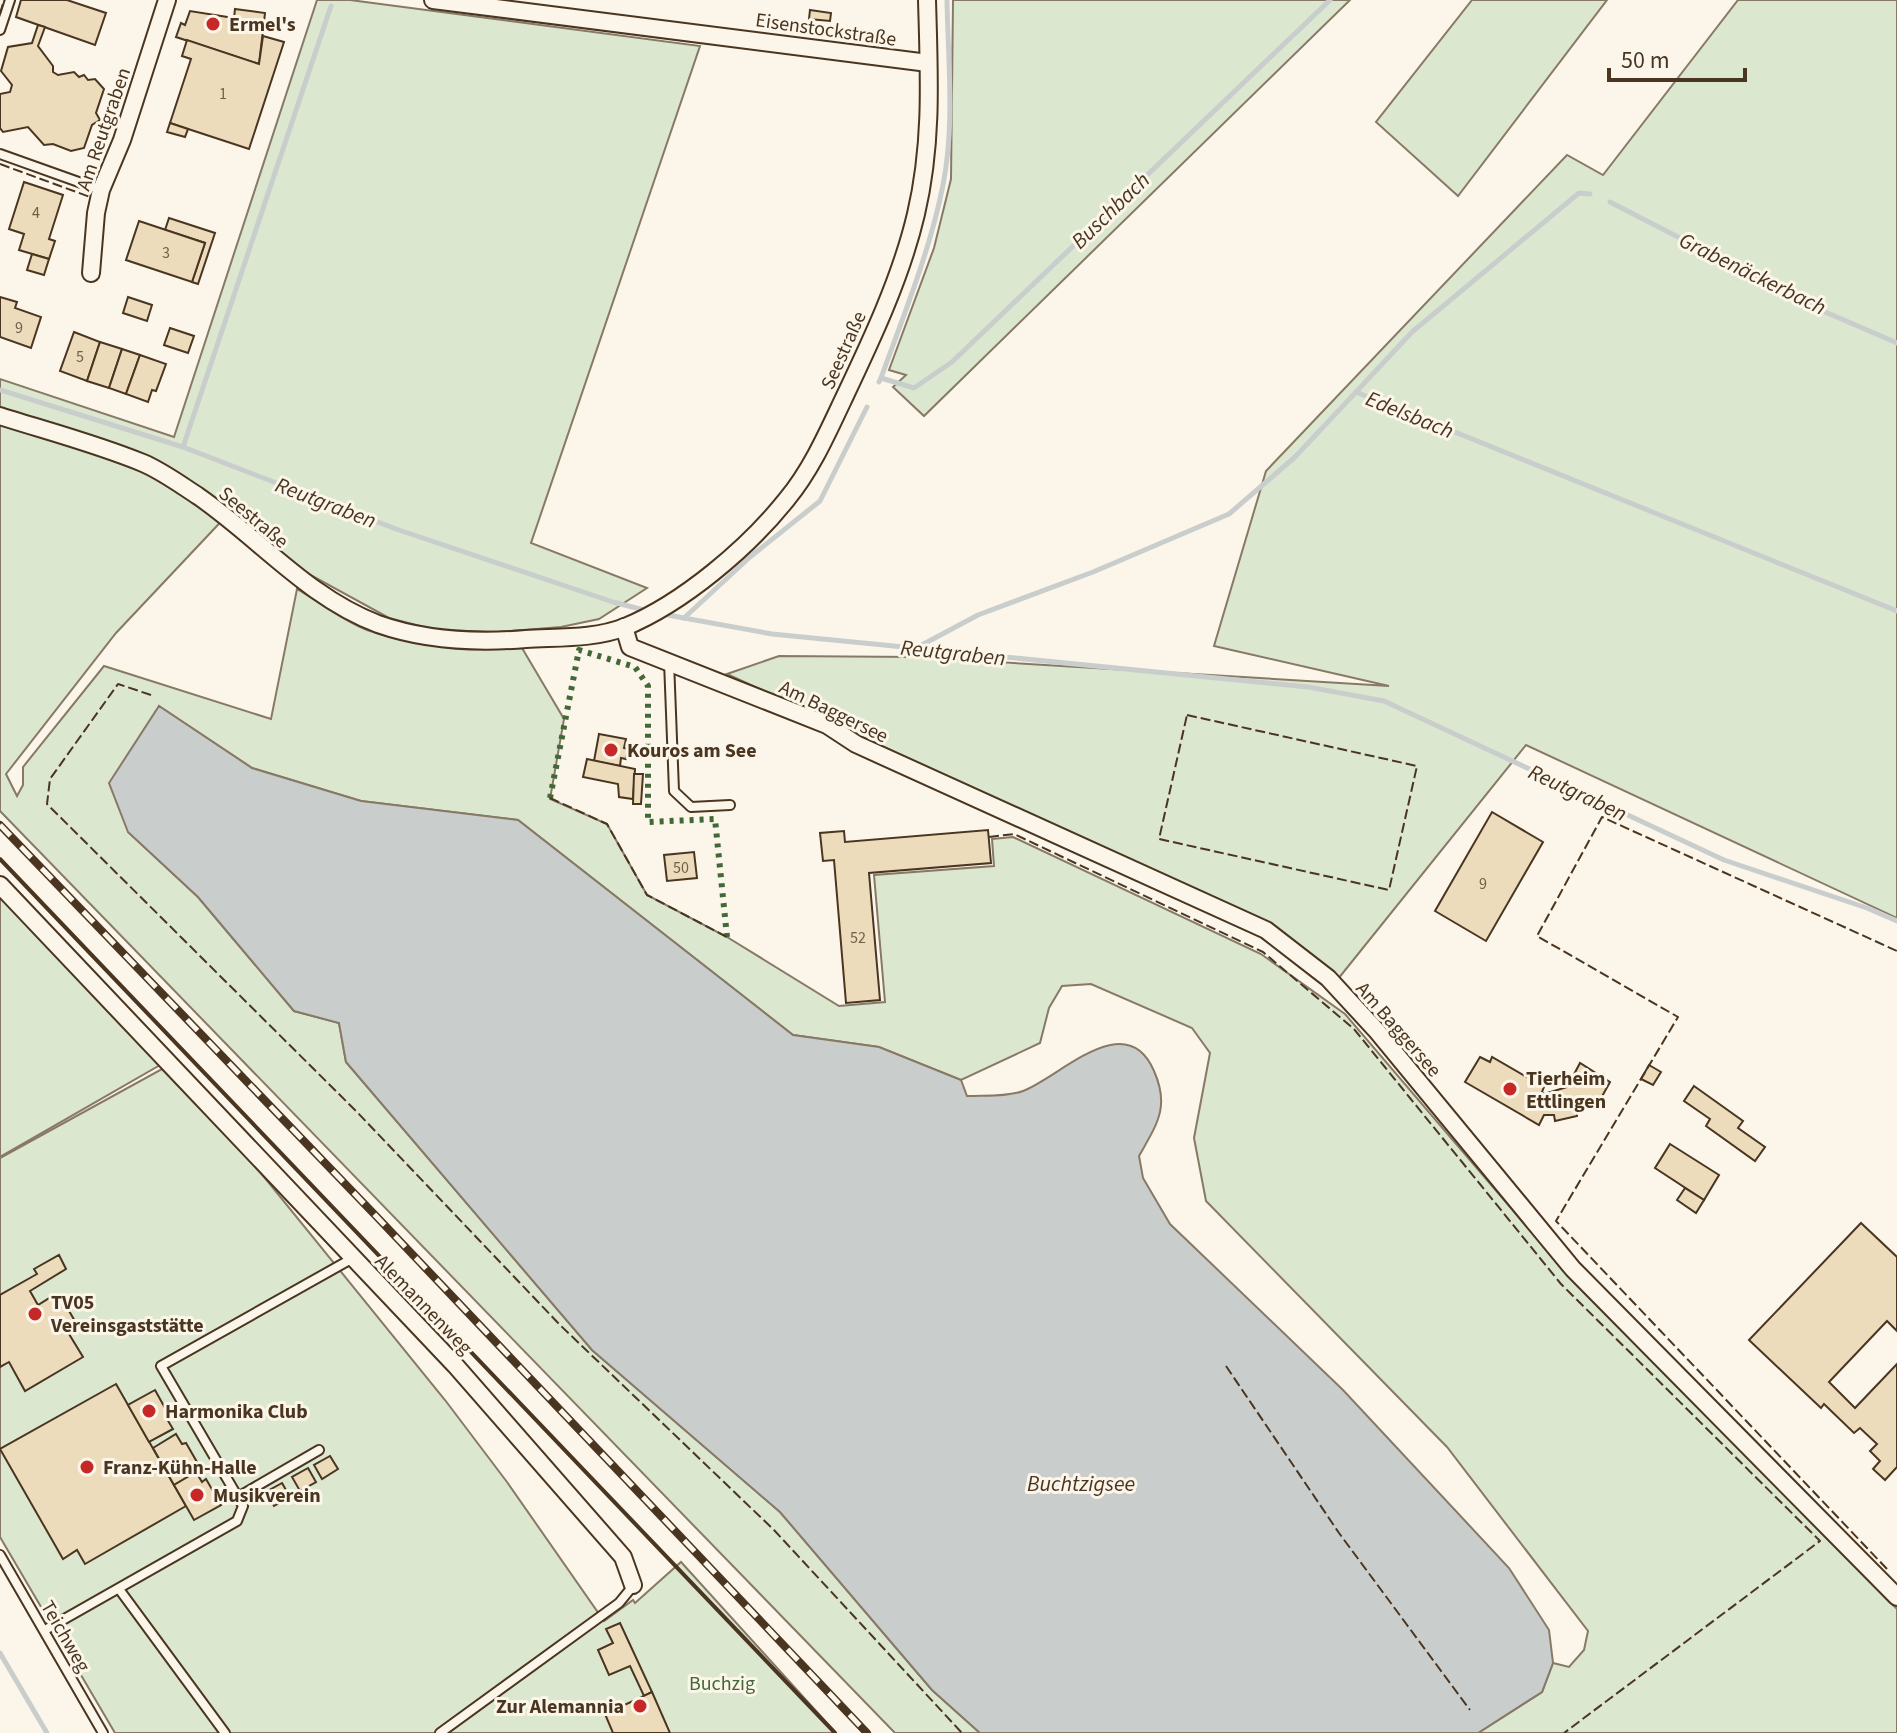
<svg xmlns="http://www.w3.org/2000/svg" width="1897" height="1733" font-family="'Source Sans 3',sans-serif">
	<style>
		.green { fill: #dce7d0; stroke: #887966; stroke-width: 2 }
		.water { fill: #c9cecd; stroke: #887966; stroke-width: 2 }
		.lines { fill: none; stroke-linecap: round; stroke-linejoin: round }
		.stream { stroke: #c9cecd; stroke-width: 5 }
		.building { fill: #ecdcbc; stroke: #4a3520; stroke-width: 2 }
		.lane-casing { stroke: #4a3520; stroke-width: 12 }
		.street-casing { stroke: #4a3520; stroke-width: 20 }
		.lane { stroke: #fbf6e9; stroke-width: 8 }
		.street { stroke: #fbf6e9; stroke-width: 16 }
		.rail-casing { stroke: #4a3520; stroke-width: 8 }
		.rail { stroke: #fbf6e9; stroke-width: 5; stroke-dasharray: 15; stroke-linecap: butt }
		.hedge { stroke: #436837; stroke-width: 6; stroke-dasharray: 4 6; stroke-linecap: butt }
		.fence { stroke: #4a3520; stroke-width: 2; stroke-dasharray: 10 4; stroke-linecap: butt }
		.wall { stroke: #4a3520; stroke-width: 4 }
		.poi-dot { fill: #c62828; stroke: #fbf6e9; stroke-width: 3 }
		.labels { text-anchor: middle; stroke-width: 6; stroke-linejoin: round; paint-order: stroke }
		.number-label { font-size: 16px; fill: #725f47 }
		.poi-label { font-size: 20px; font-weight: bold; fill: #4a3520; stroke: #fbf6e9; text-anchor: start }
		.street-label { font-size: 20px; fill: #4a3520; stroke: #fbf6e9 }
		.park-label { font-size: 20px; fill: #436837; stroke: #fbf6e9 }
		.water-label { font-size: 22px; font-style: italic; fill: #4a3520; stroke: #fbf6e9 }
	</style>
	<rect width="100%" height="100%" fill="#fbf6e9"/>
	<g class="green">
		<path d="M317 0H350L700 46 531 543 647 588 599 619 561 627 497 632 435 630 389 618 294 566 231 511 116 633 6 774 17 796 23 785V767L104 666 271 719 297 589C319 602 343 621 367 630 415 647 472 650 522 648L564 719 550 799 607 824 647 895 727 937 839 1006 885 1002 874 875 994 866 992 839 1013 837 1261 954 1345 1014 1569 1276 1897 1609V1733H1478L1542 1692 1553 1663 1569 1667 1584 1650 1588 1631 1447 1447 1206 1201 1194 1138 1210 1053 1192 1028 1091 984 1062 986 1049 1008 1040 1043 961 1080 879 1047 793 1035 518 820 361 801 252 768 159 706 128 832 198 897 294 1011 339 1023 346 1062 592 1350 780 1512 932 1690 980 1733H895L0 811V379L174 437Z"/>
		<polygon points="953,0 1350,0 924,416 893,387 906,375 889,370 934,248 951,179"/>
		<polygon points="1472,0 1607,0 1458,196 1376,122"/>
		<polygon points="1738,0 1897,0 1897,918 1526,745 1338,979 1276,929 727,674 779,656 916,657 1389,686 1214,646 1266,471 1567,155 1603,175"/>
		<polygon points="0,890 160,1065 0,1157"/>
		<polygon points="162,1069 256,1167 445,1400 507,1482 604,1621 633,1600 635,1603 681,1562 836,1733 115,1733 0,1537 0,1158"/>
	</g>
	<path class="water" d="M159 706 252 768 361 801 518 820 793 1035 879 1047 961 1080 967 1096C984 1095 1007 1097 1023 1091 1060 1077 1126 1006 1154 1071 1170 1107 1157 1124 1139 1156L1143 1178 1170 1224 1343 1390 1509 1568 1549 1630 1553 1663 1542 1692 1478 1733H980L932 1690 780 1512 592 1350 346 1062 339 1023 294 1011 198 897 128 832 109 783Z"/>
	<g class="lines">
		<g class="stream">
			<polyline points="1610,202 1816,308 1897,343"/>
			<path d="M881 378C904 314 930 251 943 185 955 125 948 61 947 0"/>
			<polyline points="879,382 881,378 914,388 952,362 1330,0"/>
			<polyline points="0,390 183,447 396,529 613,602 648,611"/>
			<polyline points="1356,392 1412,332 1579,193 1590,194"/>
			<polyline points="183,447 331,6"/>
			<polyline points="662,614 772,634 1308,687 1384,701 1724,860 1867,908 1897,921"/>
			<polyline points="684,618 750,557 820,501 867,407"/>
			<polyline points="918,647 978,615 1093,572 1229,514 1295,457 1356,392 1897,611"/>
			<polyline points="0,1653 47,1733"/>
		</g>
	</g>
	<g class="building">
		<polygon points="21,0 67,0 106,13 95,45 16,17"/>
		<polygon points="235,9 265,13 259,64 176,37 181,23 185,25 190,11 234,18"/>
		<polygon points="810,10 831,13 830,21 809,19"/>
		<polygon points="38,25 45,27 38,46 53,66 53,72 58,75 74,72 79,77 84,75 88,80 95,79 104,89 96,113 100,120 92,125 84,148 71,151 53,144 44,145 28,127 3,132 0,128 0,94 10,92 12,85 1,71 8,47 32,43"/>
		<polygon points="263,36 284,42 249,149 170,123 191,59 182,56 187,40 259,64"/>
		<polygon points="170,123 188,129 185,137 167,132"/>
		<polygon points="24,182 63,195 49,239 55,241 49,259 19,250 24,234 9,229"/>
		<polygon points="169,218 215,233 198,284 192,282 205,243 165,230"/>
		<polygon points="139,221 205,243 192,282 126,260"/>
		<polygon points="32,254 49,259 44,275 27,270"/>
		<polygon points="0,297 17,302 15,308 41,317 31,348 0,337"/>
		<polygon points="128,297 152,305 147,321 123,313"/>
		<polygon points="170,328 194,336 188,353 164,345"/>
		<polygon points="74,332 100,342 87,381 60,371"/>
		<polygon points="100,342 122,349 109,388 87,381"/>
		<polygon points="122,349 140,355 126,394 109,388"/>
		<polygon points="140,355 166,364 156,391 152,390 148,402 126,394"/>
		<polygon points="599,734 626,739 624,748 628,749 626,759 621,758 620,766 594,761"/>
		<polygon points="587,759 635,769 633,799 619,797 618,784 583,777"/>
		<polygon points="634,774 643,774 641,804 633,804"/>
		<polygon points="1492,812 1543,842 1486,941 1435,911"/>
		<polygon points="988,830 991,863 869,873 880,1000 846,1003 834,860 823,861 820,833 844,831 845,842"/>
		<polygon points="694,852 697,878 667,881 664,855"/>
		<polygon points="1480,1057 1490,1062 1492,1057 1544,1087 1542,1092 1544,1094 1577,1084 1571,1080 1580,1063 1610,1082 1595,1109 1586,1104 1577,1107 1577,1116 1555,1121 1554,1115 1544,1115 1539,1125 1465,1082"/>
		<polygon points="1649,1065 1661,1072 1653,1085 1641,1079"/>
		<polygon points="1694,1086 1743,1121 1738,1128 1765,1147 1755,1161 1706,1126 1710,1119 1684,1101"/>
		<polygon points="1670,1144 1719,1175 1704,1200 1655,1168"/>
		<polygon points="1685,1188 1704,1200 1696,1213 1677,1200"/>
		<polygon points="1861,1223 1897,1257 1897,1331 1887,1321 1829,1382 1855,1408 1897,1364 1897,1467 1885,1480 1873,1469 1880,1461 1870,1451 1877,1444 1860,1428 1854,1433 1824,1404 1821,1408 1749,1340"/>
		<polygon points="59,1255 66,1269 30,1291 38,1305 51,1297 54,1302 61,1297 76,1323 66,1329 83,1357 25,1391 9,1362 0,1367 0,1295 37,1274 34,1269"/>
		<polygon points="116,1384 186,1506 85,1564 77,1550 63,1559 0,1449"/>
		<polygon points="155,1390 170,1417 167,1419 173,1429 149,1442 128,1405"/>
		<polygon points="176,1434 182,1444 186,1443 201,1469 174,1485 153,1448"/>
		<polygon points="330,1456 338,1469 322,1479 314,1465"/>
		<polygon points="308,1468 316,1482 300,1491 292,1477"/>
		<polygon points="196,1472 202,1482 206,1479 221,1505 194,1520 174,1485"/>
		<polygon points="282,1483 290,1497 274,1506 266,1492"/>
		<polygon points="620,1623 652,1692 644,1696 630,1666 609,1675 598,1650 613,1643 606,1629"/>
		<polygon points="652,1692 670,1733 613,1733 605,1714"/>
	</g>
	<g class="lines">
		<g class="lane-casing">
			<g id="lane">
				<polyline points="0,30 10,0"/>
				<polyline points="0,154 101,190"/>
				<polyline points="669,661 674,791 691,807 730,805"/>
				<polyline points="238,1497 319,1450"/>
				<polyline points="0,1555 103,1733"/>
				<polyline points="119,1589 225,1733"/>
				<polyline points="45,1630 237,1521 243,1506 161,1366 353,1258"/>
				<polyline points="440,1733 619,1603 633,1586"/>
			</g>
		</g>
		<g class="street-casing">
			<g id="street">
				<polyline points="433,0 928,63"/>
				<polyline points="91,273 96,213 101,190 122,140 167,0"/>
				<path d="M0 416C47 431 97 444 143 463 162 471 181 485 198 496 259 538 307 597 378 624 426 641 476 643 526 639 558 637 595 639 625 627 683 603 748 548 787 499 811 470 827 434 843 400 871 341 901 278 916 214 933 142 929 73 927 0"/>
				<polyline points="624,627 630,647 827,725 856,744 1266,930 1328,978 1376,1030 1573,1269 1897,1597"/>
				<polyline points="0,885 455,1365 623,1557 633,1585"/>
			</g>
		</g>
		<use href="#lane" class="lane"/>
		<use href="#street" class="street"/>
		<g class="rail-casing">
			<polyline id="rail" points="0,825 376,1216 867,1733"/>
		</g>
		<use href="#rail" class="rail"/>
		<polyline class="hedge" points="550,798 579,650 635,667 648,686 648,822 715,819 727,937"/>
		<g class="fence">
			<polyline points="0,14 4,0"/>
			<polyline points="0,164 90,197"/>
			<polyline points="151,695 118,684 50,779 47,804 358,1113 560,1325 774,1530 962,1733"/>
			<polygon points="1187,715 1417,766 1389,890 1159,839"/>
			<polyline points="550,798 607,824 647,895 727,937"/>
			<polyline points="989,837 1014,834 1263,952 1354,1029 1561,1284 1820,1541 1564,1733"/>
			<polyline points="1226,1366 1339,1533 1470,1710"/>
			<polyline points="1887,1569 1556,1221 1678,1017 1537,936 1602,817 1897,951"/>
		</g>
		<polyline class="wall" points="0,859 835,1733"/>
	</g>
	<g class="poi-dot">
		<circle cx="213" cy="24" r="8"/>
		<circle cx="611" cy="750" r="8"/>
		<circle cx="1510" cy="1089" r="8"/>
		<circle cx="35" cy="1314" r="8"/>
		<circle cx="149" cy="1411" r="8"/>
		<circle cx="87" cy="1467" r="8"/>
		<circle cx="197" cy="1495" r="8"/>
		<circle cx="640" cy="1706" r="8"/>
	</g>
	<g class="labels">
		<g class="number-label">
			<text x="223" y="99">1</text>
			<text x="36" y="218">4</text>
			<text x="166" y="258">3</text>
			<text x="19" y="333">9</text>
			<text x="80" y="362">5</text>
			<text x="681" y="873">50</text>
			<text x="1483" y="889">9</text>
			<text x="858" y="943">52</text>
		</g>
		<g class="poi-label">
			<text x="229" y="31">Ermel's</text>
			<text x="627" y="757">Kouros am See</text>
			<text x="1526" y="1085">Tierheim<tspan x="1526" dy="23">Ettlingen</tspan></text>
			<text x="51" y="1309">TV05<tspan x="51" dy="23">Vereinsgaststätte</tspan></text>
			<text x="165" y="1418">Harmonika Club</text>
			<text x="103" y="1474">Franz-Kühn-Halle</text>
			<text x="213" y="1502">Musikverein</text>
			<text x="624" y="1713" text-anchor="end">Zur Alemannia</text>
		</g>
		<g class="street-label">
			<text transform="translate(826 29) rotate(8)" y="7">Eisenstockstraße</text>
			<text transform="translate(103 129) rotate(-71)" y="7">Am Reutgraben</text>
			<text transform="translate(843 350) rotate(-66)" y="7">Seestraße</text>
			<text transform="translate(254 517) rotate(40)" y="7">Seestraße</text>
			<text transform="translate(834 711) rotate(26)" y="7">Am Baggersee</text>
			<text transform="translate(1399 1029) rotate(49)" y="7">Am Baggersee</text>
			<text transform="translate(424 1304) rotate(46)" y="7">Alemannenweg</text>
			<text transform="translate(66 1636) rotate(60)" y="7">Teichweg</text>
		</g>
		<g class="park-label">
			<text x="722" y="1690">Buchzig</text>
		</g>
		<g class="water-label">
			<text transform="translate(1110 210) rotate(-44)" y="8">Buschbach</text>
			<text transform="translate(1753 273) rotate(26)" y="8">Grabenäckerbach</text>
			<text transform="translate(1410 414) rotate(22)" y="8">Edelsbach</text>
			<text transform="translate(326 502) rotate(21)" y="8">Reutgraben</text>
			<text transform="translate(953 652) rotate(6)" y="8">Reutgraben</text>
			<text transform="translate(1578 792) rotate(25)" y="8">Reutgraben</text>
			<text x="1081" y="1491">Buchtzigsee</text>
		</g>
	</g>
	<path d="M1609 68v12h136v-12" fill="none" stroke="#4a3520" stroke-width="4"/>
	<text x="1621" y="68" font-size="24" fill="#4a3520" stroke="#fbf6e9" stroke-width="6" paint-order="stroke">50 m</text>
</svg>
